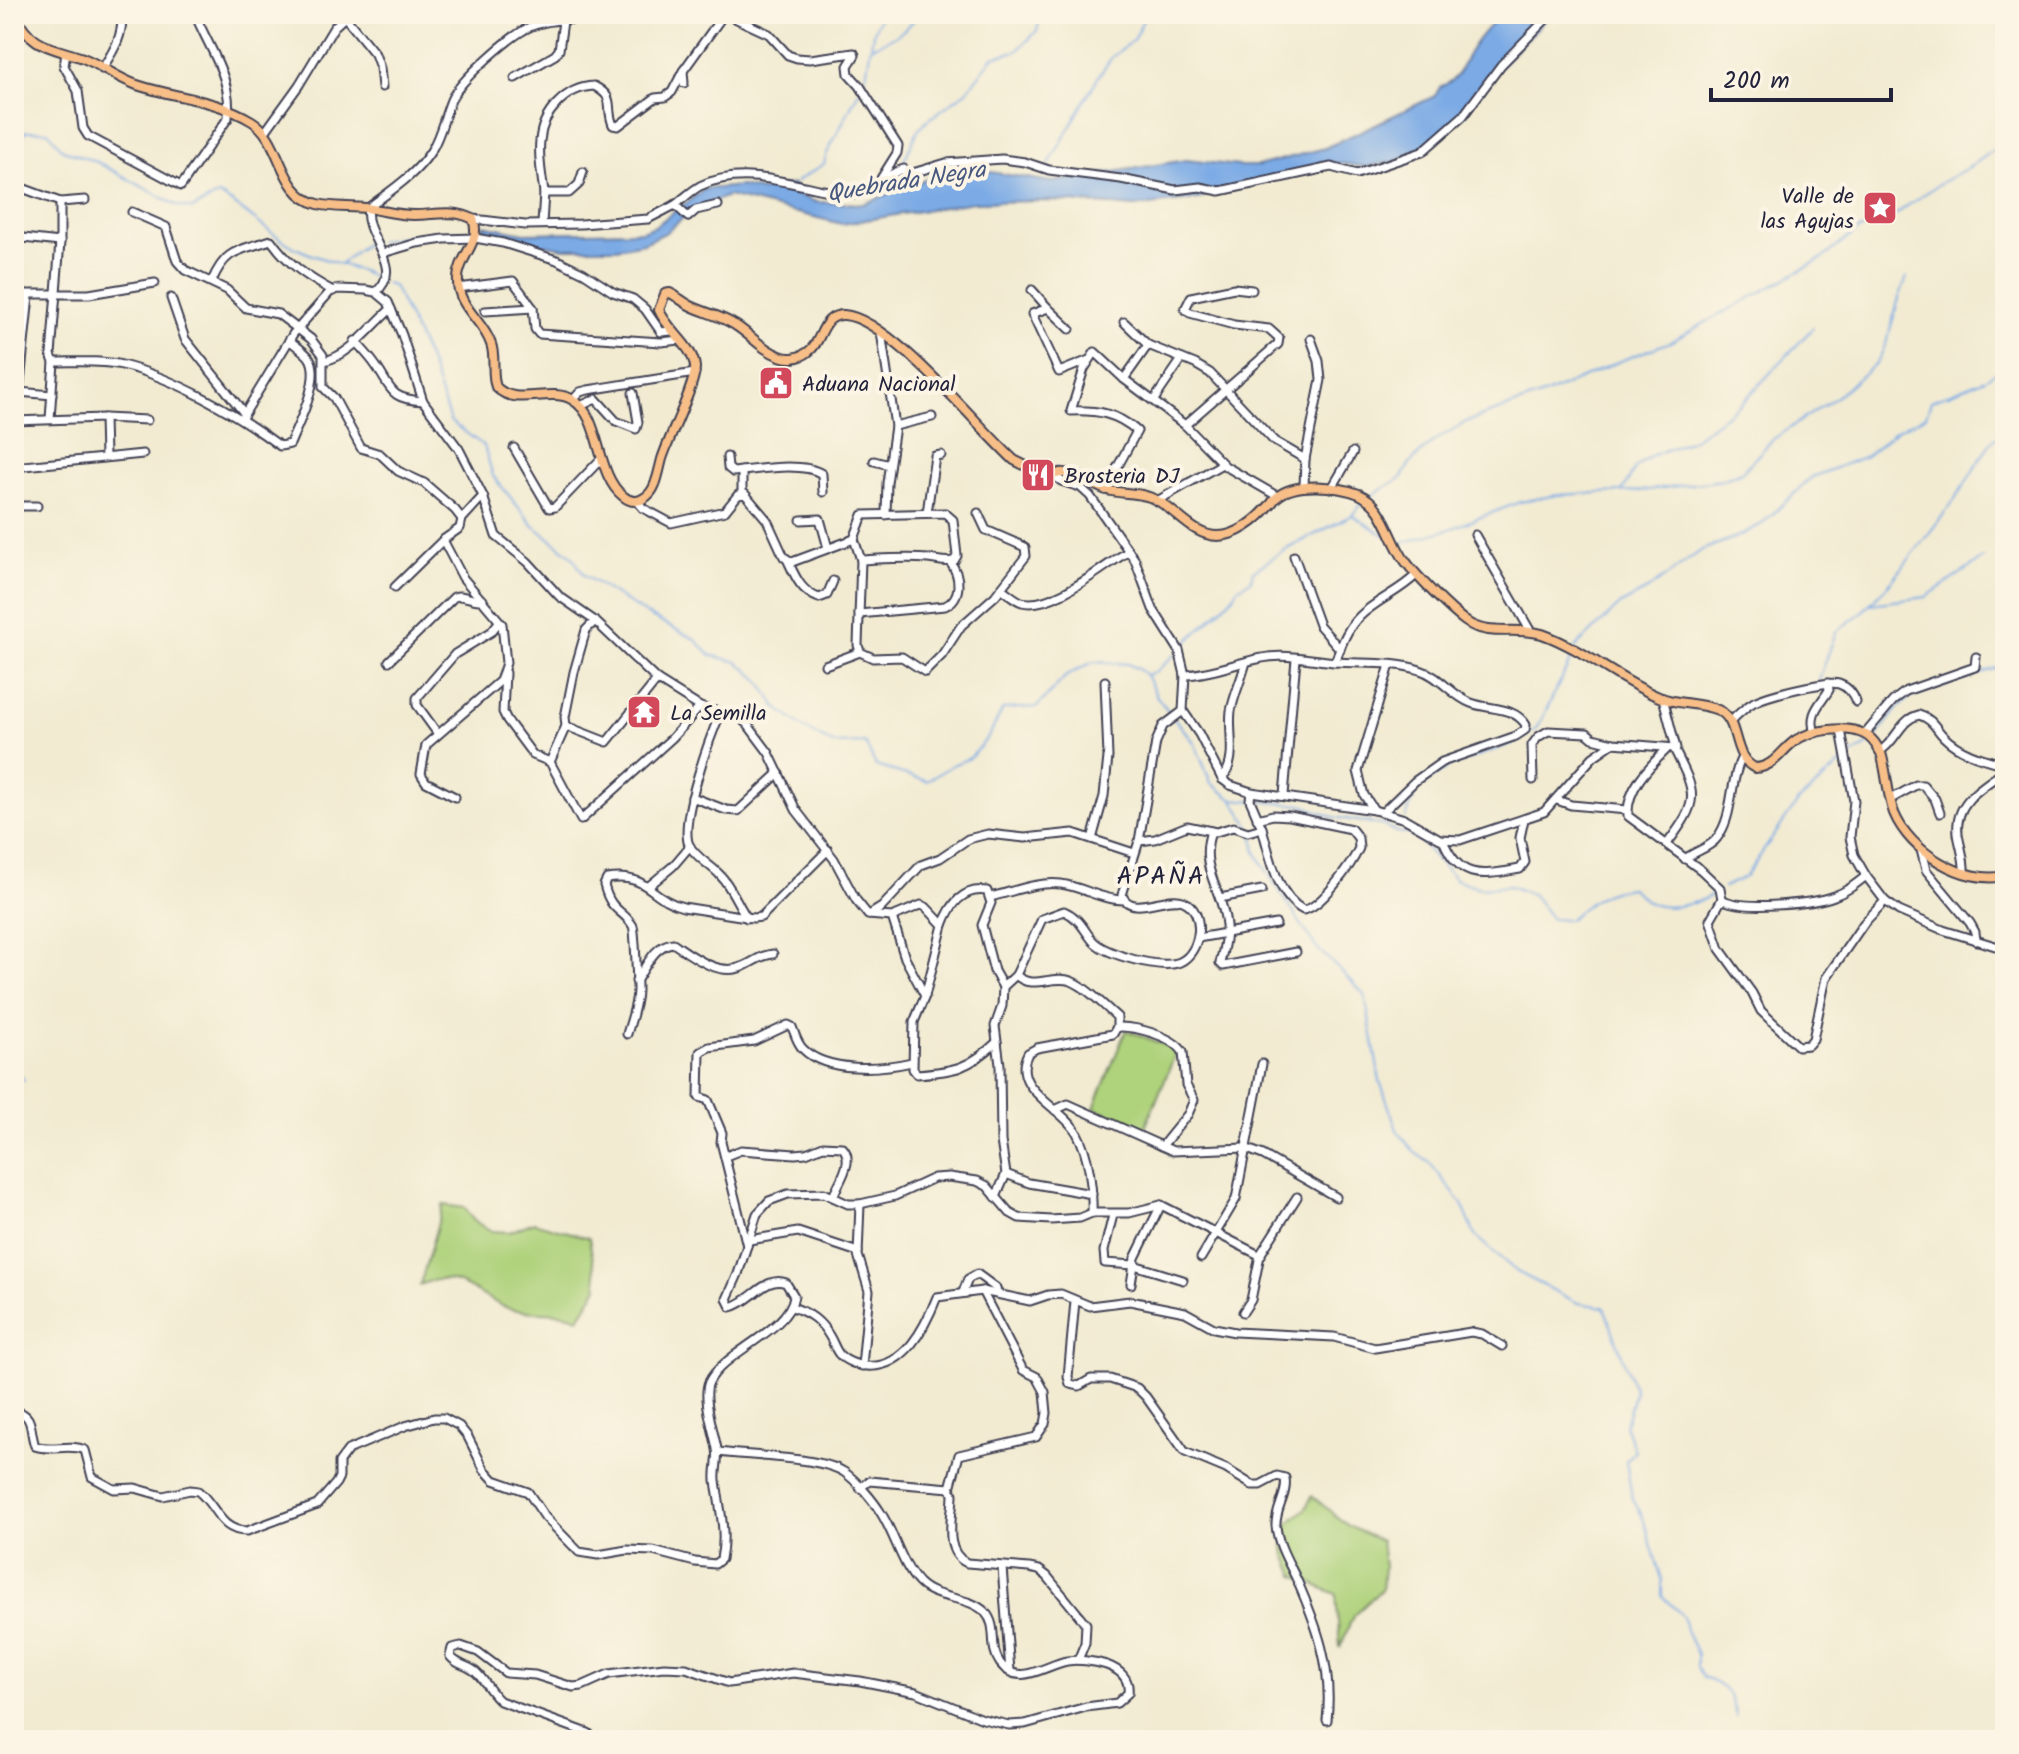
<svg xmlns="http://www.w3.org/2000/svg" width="2019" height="1754" font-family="Kalam,sans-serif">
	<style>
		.green { fill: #afd27b; stroke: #687a5b; stroke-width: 2 }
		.water { fill: #7baae5; stroke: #4e6690; stroke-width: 2 }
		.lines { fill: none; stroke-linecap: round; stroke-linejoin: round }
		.stream { stroke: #7baae5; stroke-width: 2 }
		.minor-casing { stroke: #414052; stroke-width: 11 }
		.major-casing { stroke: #414052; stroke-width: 12 }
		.minor { stroke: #fff; stroke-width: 7 }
		.major { stroke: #f7be88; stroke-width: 8 }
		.labels { text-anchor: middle; stroke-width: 8; stroke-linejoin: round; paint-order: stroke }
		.poi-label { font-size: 22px; fill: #22223b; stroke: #fcf5e5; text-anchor: start }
		.water-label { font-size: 24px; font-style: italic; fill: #46587f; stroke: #fcf5e5 }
		.quarter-label { font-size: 26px; letter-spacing: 2px; fill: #22223b; stroke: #fcf5e5 }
	</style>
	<rect width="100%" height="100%" fill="#fcf5e5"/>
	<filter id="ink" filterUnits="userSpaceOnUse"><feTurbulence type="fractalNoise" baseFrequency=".0125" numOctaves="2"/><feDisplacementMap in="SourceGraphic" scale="16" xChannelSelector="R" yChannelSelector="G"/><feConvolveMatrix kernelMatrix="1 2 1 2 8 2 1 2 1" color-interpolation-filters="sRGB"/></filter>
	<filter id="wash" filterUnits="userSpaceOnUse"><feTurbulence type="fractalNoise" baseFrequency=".006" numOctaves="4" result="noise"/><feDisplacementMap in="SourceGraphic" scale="32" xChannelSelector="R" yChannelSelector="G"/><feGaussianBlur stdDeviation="1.8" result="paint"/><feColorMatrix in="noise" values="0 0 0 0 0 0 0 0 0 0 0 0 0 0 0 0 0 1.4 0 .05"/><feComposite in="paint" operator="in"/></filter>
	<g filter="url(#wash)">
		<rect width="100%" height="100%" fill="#f2ebd2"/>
		<g class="green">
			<polygon points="1126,1030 1177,1050 1145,1128 1094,1108"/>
			<path d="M443 1205 465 1208 474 1221 492 1231 509 1232 534 1222 589 1238 598 1287 579 1318C555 1308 529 1316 505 1307 477 1296 455 1268 420 1285Z"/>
			<polygon points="1312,1496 1348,1526 1381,1541 1384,1567 1382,1589 1353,1616 1340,1648 1336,1594 1295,1576 1284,1550 1284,1528 1306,1508"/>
		</g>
		<path class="water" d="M1503 14H1551L1501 65 1463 116 1426 144 1397 161 1366 167 1330 162 1261 183 1220 191 1198 199 1135 207 1057 201 973 202 842 224 728 196 694 209 665 233 644 243 616 248H564L483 234V225L524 233 642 231 655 226 705 189 741 186 762 191 794 184 800 196 816 202 863 204 944 172 978 170 1052 182 1186 160 1239 166H1258L1325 148 1435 96 1440 87C1461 78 1460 66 1472 48 1481 34 1490 24 1503 14Z"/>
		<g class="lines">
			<g class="stream">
				<polyline points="602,21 614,22 634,14"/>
				<path d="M871 47C889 40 908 31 918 14"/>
				<polyline points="861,85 865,82 873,34 881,14"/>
				<path d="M14 147 26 131H48L63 150 97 162 178 206 192 209 219 195C247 210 269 235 298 249 325 262 354 265 380 280"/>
				<polyline points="902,165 917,132 925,122 966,92 993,57 1017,51 1037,31 1041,14"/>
				<polyline points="1048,166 1098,77 1112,57 1133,40 1146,14"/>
				<polyline points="797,181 824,164 827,153 859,91"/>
				<polyline points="889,195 897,175"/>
				<polyline points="379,241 430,232 472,231"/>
				<polyline points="342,263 365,244 373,243"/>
				<polyline points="386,283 394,287 428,358 450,421 484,446 493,476 534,526 572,556 584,575 647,615 695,639 710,655 738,662 760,681 776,707 804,728 833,744 865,743 876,766 927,781 952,765 970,758 989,736 1003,709 1037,707 1066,676 1093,662 1128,664 1140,670 1146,675 1157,697 1171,714"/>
				<polyline points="1623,490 1636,467 1653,455 1694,439 1741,404 1813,328"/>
				<polyline points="1371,496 1402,477 1410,463 1434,441 1466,422 1546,394 1620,361 1670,342 1823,258 1857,231 1894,215 1939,184 1973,165 1995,149 2005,146"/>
				<polyline points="1352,515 1384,535"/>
				<polyline points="1398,541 1402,543 1450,529 1520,502 1557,495 1641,491 1722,480 1742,472 1772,440 1836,397 1877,363 1886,344 1899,298 1907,277"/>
				<polyline points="1870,604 1926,597 1984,558"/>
				<polyline points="1576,647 1621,604 1649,589 1702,550 1739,536 1762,524 1812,477 1866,456 1897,430 1926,416 1931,401 1985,379 2005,367"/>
				<path d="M1180 649C1191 636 1235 600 1238 588L1251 580 1253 571 1283 551 1352 515 1363 502"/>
				<polyline points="1146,675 1156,672 1175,654"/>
				<polyline points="1819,680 1836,632 1862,612 1892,581 1954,501 1991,442 1999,436"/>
				<path d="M1175 719 1194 742 1211 783 1232 799 1302 805 1333 817 1383 825 1396 832 1414 835 1455 879 1480 888 1510 886 1533 895 1552 919 1568 920C1591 902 1601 890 1631 888 1637 893 1645 901 1652 904 1670 911 1705 903 1718 890"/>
				<polyline points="1875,738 1898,708 1909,698 2005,665"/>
				<polyline points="1849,757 1870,743"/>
				<polyline points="1233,800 1251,828"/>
				<polyline points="1406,817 1417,789 1450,766 1516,742 1537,729 1574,653"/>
				<path d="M1253 834 1256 852 1269 875 1316 947 1365 995 1380 1081 1397 1130 1414 1152 1430 1163 1462 1204 1476 1237 1517 1272 1578 1303 1604 1307 1635 1391 1625 1425 1635 1451 1626 1461 1632 1498 1642 1515 1662 1579V1596L1683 1616 1686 1630 1697 1654V1668L1702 1677C1726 1684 1730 1692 1736 1716"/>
				<polyline points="1724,887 1745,877 1797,803 1844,761"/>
				<polyline points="14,1066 24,1080"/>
			</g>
		</g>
	</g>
	<g filter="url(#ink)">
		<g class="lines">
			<g class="minor-casing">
				<g id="minor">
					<polyline points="726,14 769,34 788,55 797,58 810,59 854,53 855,55 848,66 849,74 860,86 898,146 897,153 880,180"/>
					<polyline points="345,17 375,54 380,68 382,87"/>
					<polyline points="14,34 23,30"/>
					<path d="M66 53 64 66 78 91 83 128 88 136 181 186 228 118C233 78 209 49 195 14"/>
					<path d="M102 69C114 50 123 37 122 14"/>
					<polyline points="515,78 555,55 559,50 564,14"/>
					<polyline points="684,83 683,71 724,14"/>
					<polyline points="265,132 299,85 334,27 348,14"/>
					<polyline points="14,185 60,202 85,200"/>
					<path d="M544 193C542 176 538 158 540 141 542 113 566 87 594 86 617 98 605 106 613 125L618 126 655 98 665 97 672 92 683 71"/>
					<path d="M675 205C683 199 691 191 700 186 749 163 803 190 853 195 874 192 884 174 904 169L906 175 946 163 1002 159 1025 162 1049 170 1121 179 1175 190 1200 187 1220 191 1331 167 1357 174 1422 152 1463 116 1501 65 1551 14"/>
					<polyline points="132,212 166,227 177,261 185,270 227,290 246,308 278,314 311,339 323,355 323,387 334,398 361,448 380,454 398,471 424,483 455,510 462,519"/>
					<polyline points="473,219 525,225 581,224 648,219 675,205 688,217 696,210 718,205"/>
					<polyline points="542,224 544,193 569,193 579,184 583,172"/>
					<polyline points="14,237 60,242"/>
					<polyline points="383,253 417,243 444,239 475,238 503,243 557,260 584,273 613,292 633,299 645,309 661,332 671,331"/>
					<path d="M212 281C226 248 239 251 271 240 288 264 307 277 333 291"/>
					<polyline points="458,288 513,281 533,308 535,329 539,334 661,342 680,340"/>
					<polyline points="1032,290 1048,308"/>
					<path d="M376 292C406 267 362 236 368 208 390 191 416 175 431 151 441 135 444 117 451 100 460 80 512 34 532 26 561 15 593 23 622 14"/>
					<polyline points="14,294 89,294 155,283"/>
					<polyline points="171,298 185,339 244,413"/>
					<polyline points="485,311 533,308"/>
					<polyline points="1124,322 1148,345 1195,364 1210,373 1274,441 1305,459"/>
					<polyline points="1070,329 1048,308 1032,314 1059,372 1089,360"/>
					<polyline points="881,332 895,426 887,483 886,515"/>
					<path d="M355 341C362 349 370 357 376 366 392 389 389 399 423 401"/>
					<path d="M324 361C350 356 371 326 391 309"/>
					<path d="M54 362C76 362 100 360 122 365 175 378 237 414 280 446L290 444C298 424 323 377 309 357 304 351 295 345 289 340"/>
					<polyline points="1124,379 1148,345"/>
					<polyline points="19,392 52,395"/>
					<polyline points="573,400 580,392 588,390 695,373"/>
					<polyline points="1154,400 1182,359"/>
					<polyline points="580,406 596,399 616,421 636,429 638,422 633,393"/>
					<polyline points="104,418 105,457"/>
					<path d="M242 418 293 334 330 292 337 289 366 290 376 292 388 302 402 335 423 401 459 449 483 496 496 536 528 562 559 596 595 621 657 680 700 707 739 717 748 725 769 753 796 810 834 859 856 900 868 915 892 917 921 905 926 907 943 925C950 906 962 887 987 891L991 903 982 925 994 971 1003 987"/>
					<polyline points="50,419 54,362 51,355 60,242 60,202"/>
					<polyline points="14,421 104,418 147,420"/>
					<polyline points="16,421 29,296"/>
					<polyline points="1185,425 1278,344 1279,338 1269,329 1234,325 1190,313 1185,309 1191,297 1234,288 1252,290"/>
					<polyline points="895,426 932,417"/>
					<polyline points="514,448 549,508 555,507 601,459"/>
					<path d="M727 457 728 468 733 472C757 470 802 461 822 474L823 492"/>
					<polyline points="874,461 889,465"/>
					<polyline points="14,467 143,454"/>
					<polyline points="1304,487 1305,459 1321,380 1319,361 1311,339"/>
					<polyline points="1332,488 1353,452"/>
					<path d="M1105 490 1137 431C1117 413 1097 410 1071 411L1084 369 1095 352 1124 379 1185 425 1225 466 1277 496"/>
					<polyline points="742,493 742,471"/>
					<polyline points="1157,501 1222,464"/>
					<path d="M638 502 643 508 671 523 725 511 738 495 745 494 767 520 784 557 792 562 854 539 863 515 945 513 953 520 957 556 954 561C944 563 938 560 928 559 906 557 883 559 861 560"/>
					<polyline points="14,506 37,506"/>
					<polyline points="927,513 935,456 941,455"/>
					<polyline points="801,520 820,519 828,548"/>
					<polyline points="1475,535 1531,632"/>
					<polyline points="854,539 861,560 858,645 860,652 873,658 902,657 925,672 942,655 961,626 995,596 1026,556 1025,547 986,530 978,513"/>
					<polyline points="443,540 463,578 502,624 506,663 500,681 426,745 421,774 426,782 455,797"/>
					<polyline points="1294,556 1319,625 1340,649"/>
					<path d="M788 561C795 576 801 592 819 598L827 595 833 581"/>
					<polyline points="395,587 443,540 460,528 462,519 483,496"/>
					<path d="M1001 588C1008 593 1015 600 1022 602 1053 610 1103 566 1129 551"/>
					<path d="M859 614 945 606C962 598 961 576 950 562"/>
					<path d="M389 661 454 597C464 593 472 602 483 600"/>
					<path d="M1335 662C1341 646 1347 628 1359 617 1376 600 1399 592 1416 575"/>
					<polyline points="825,665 860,652"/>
					<polyline points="505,673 503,712 507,720 533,755 550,762 581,820 672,738 700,707"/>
					<path d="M1185 675C1212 674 1235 663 1262 658 1285 653 1312 660 1335 662 1363 664 1394 661 1420 670 1440 676 1452 696 1471 703 1490 710 1514 706 1526 725L1525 730 1516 736 1442 762 1415 781 1382 813"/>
					<polyline points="1183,711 1199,734 1222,779 1230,785 1251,792 1374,810 1405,819 1440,839 1460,840 1544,812 1593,757 1613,743"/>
					<path d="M721 712C710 737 679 821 689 845 696 858 711 865 720 875 731 886 738 905 747 918"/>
					<path d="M1730 722C1737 715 1745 707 1754 702 1768 695 1826 680 1839 684 1848 687 1853 693 1856 702"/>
					<polyline points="566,726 607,742 657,680"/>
					<polyline points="1841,730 1854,801 1850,837 1854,855 1866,876 1885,901 1899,911 1943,930 2005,949"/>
					<path d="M1815 733C1808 713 1820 705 1829 690L1828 683"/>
					<polyline points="438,734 417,705 417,698 455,654 491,632 499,622"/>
					<polyline points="1865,734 1893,701 1906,691 1975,667 1976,657"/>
					<path d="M1668 748C1651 765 1626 788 1628 816L1701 870 1720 888 1722 899"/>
					<path d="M1880 751C1896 742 1900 719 1919 715 1933 719 1935 728 1944 737 1960 753 1984 759 2005 765"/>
					<polyline points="550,762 566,726 565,717 574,672 586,630 595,621"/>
					<path d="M1222 779C1238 760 1228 733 1231 711 1234 695 1242 678 1246 662"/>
					<polyline points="1533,780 1532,745 1538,737 1548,731 1587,733 1593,738 1613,743 1676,748 1663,698"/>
					<polyline points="1284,795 1296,659"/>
					<polyline points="692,797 726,810 738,811 779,773"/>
					<polyline points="1891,799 1916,785 1923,785 1935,799 1940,813"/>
					<polyline points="1557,800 1571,805 1627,810"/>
					<polyline points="1374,810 1364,795 1358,771 1390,665"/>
					<path d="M1257 819 1273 815 1290 816 1351 829 1358 838 1359 848C1352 864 1320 909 1303 910 1276 895 1270 855 1262 828"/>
					<path d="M1211 831C1198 870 1223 889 1226 925 1227 937 1223 951 1220 963L1223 966 1296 952"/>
					<polyline points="1092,839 1104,796 1108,757 1105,681"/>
					<path d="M1443 840C1460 882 1483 875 1520 869L1525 862 1520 838 1524 819"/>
					<polyline points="1139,841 1155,839 1187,826 1216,832 1233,827 1248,832 1262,828 1250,800 1251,792"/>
					<path d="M1667 844C1699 801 1698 796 1674 749"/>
					<polyline points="1921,850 1926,870 1970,923 1975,932 1976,941"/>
					<path d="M1685 859C1695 851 1710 848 1717 838 1734 816 1729 783 1741 759"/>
					<path d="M1964 872C1965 859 1960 847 1958 834 1954 802 1982 787 2005 771"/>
					<path d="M1866 876C1856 884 1846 892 1834 896 1813 904 1740 911 1722 899L1710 920 1720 949 1752 993 1761 1011 1798 1046 1808 1045 1813 1039 1826 978 1864 923 1885 901"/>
					<polyline points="649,886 673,866 690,846"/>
					<path d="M990 897C1012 892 1038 881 1061 884 1083 887 1101 900 1123 900"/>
					<polyline points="1220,898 1262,890"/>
					<polyline points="869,915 882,907 921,865 940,858 968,839 988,834 1025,838 1073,833 1134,853"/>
					<polyline points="892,917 905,958 925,996"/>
					<path d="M943 925 925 996 914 1022 913 1069 917 1074C955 1071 968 1069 997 1042"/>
					<polyline points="1198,938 1276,924"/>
					<path d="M1016 975C1032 991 1052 974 1071 981 1088 988 1103 1005 1117 1017V1027L1113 1034 1037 1048 1028 1053C1009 1089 1063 1107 1077 1133 1089 1155 1093 1188 1092 1213"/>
					<path d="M636 981C646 967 654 945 673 943 692 956 720 978 744 966 755 961 761 955 773 954"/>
					<path d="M1117 1027C1135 1026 1173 1036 1183 1052L1186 1085 1194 1100 1188 1114 1162 1146"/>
					<path d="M627 1034C631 1020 637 1005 637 990 637 983 635 930 633 926 623 909 611 913 604 885L607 879C647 872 651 899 683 907L753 918 761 917 828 850"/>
					<polyline points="1055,1110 1068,1104 1173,1151 1245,1148 1263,1155 1336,1197"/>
					<path d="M726 1156 741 1150 795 1154 806 1153 823 1146 842 1147C856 1161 838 1182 833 1197"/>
					<polyline points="1006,1174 1029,1183 1092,1194"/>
					<path d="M996 1197 1006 1174 1001 1141 1000 1065 995 1026 1002 1006 1003 987 1016 975 1042 919 1064 911C1080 918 1083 929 1093 941 1106 955 1162 970 1180 962 1201 953 1207 911 1183 901 1166 894 1131 918 1122 895L1139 841 1156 742 1163 726 1183 711 1185 675 1179 650 1153 609 1135 560 1090 496 1080 487 1061 481 1052 474"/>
					<polyline points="860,1204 858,1255 869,1291 862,1366"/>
					<polyline points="1113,1215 1104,1251 1105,1263 1134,1265 1183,1280"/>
					<polyline points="749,1240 798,1232 858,1252"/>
					<path d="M747 1246 721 1142 722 1133 708 1100 699 1097 700 1052 709 1047 754 1041 788 1025 792 1027C795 1034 797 1043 803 1049 827 1073 881 1069 912 1062"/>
					<polyline points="1201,1258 1236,1199 1262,1064"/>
					<polyline points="1131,1284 1135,1258 1161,1205"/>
					<path d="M982 1291 1023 1370 1037 1377 1045 1392 1047 1413 1045 1424 1036 1437 959 1455 950 1488 953 1494C953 1516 942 1552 967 1563L1029 1568 1039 1570 1047 1576 1086 1624 1085 1643 1078 1660"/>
					<polyline points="963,1292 968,1279 977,1274 996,1288 997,1294"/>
					<path d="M1075 1301 1068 1377 1070 1384 1079 1386 1091 1379H1110L1137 1388 1146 1397 1185 1452 1226 1469 1252 1485H1260L1277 1476 1285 1478C1288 1495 1275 1509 1276 1526 1278 1545 1288 1561 1296 1578 1317 1625 1333 1668 1327 1720"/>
					<path d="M792 1307C810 1313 821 1321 830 1337 833 1342 835 1349 839 1354 845 1361 858 1366 867 1366 905 1369 925 1327 937 1297L982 1291 1030 1301 1048 1295 1061 1294 1090 1306 1130 1301 1185 1312 1214 1328 1235 1332 1334 1337 1375 1348 1471 1332 1482 1334 1502 1346"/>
					<polyline points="1243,1312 1251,1300 1260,1255 1297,1197"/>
					<path d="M14 1411C35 1414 29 1430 35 1446 51 1452 69 1443 85 1450L92 1477 114 1489 135 1488 163 1496 190 1490 198 1491C217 1506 219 1531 247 1531L317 1505 336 1483 339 1477V1462L348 1450 405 1426 434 1418H444L459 1426 468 1437 484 1469 494 1480 528 1492 545 1517 579 1552 598 1555 627 1550 653 1551 695 1562 715 1564 721 1559C727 1532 719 1507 716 1480 715 1469 719 1458 717 1449 714 1432 702 1397 709 1382 723 1352 789 1331 794 1296L786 1283C765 1275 752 1302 731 1307L727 1299 738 1274 757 1214 769 1201 788 1194 824 1193 848 1204H860L895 1196 934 1178 949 1177 977 1181 987 1186 1010 1213 1019 1218 1051 1220 1080 1218 1092 1213H1129L1161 1205 1261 1256"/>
					<polyline points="860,1488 869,1481 950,1488"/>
					<polyline points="1002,1567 1010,1671"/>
					<path d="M595 1740 588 1733 500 1701C489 1692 484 1677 473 1670 464 1664 457 1665 450 1656L452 1648 461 1646 478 1652 506 1673 535 1675 573 1687 582 1686 609 1674 664 1667 686 1668 729 1683 793 1673 860 1681 916 1692 983 1719 1009 1725 1025 1724 1086 1707 1117 1703 1128 1693C1132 1664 1087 1658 1067 1661 1045 1665 1018 1688 1000 1663 988 1646 999 1627 985 1612 968 1595 937 1601 919 1583 901 1564 895 1535 881 1513 873 1500 857 1481 844 1472 821 1457 748 1456 718 1452"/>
				</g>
			</g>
			<g class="major-casing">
				<path id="major" d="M15 14C31 48 51 47 83 58 101 65 117 78 137 85 176 98 216 99 252 121 283 140 278 194 318 204 333 208 350 206 366 208 382 210 397 215 414 215 434 215 455 209 473 219 482 242 459 256 458 278 456 306 483 320 491 344 496 358 491 373 496 387 516 408 550 386 573 400 602 417 595 474 623 496 632 504 642 502 650 493 657 485 659 470 662 459 669 437 696 384 695 367 693 346 667 330 659 310L665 294 670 293C678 297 683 302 691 306 706 313 721 316 735 325 750 334 762 350 780 356 789 360 800 358 808 352 823 342 821 314 844 315 889 318 978 427 1014 460 1025 466 1040 473 1053 474 1064 474 1055 472 1065 473 1080 474 1091 484 1104 489 1117 494 1132 492 1146 496 1173 503 1189 536 1218 536 1237 536 1257 520 1269 506 1272 504 1274 499 1277 497 1295 481 1338 486 1359 494 1386 506 1389 540 1406 562 1418 578 1449 609 1465 621 1488 638 1517 626 1542 634 1584 649 1618 680 1659 697 1678 705 1699 702 1718 710 1741 720 1730 756 1755 768 1775 767 1781 750 1796 740 1812 730 1846 725 1864 734 1872 737 1877 746 1881 753 1887 772 1887 794 1894 813 1910 852 1964 885 2005 876"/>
			</g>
			<use href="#minor" class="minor"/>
			<use href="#major" class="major"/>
		</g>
	</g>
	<defs>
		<g id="sight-square" transform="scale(1.8)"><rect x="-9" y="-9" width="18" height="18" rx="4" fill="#d1495b" stroke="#fcf5e5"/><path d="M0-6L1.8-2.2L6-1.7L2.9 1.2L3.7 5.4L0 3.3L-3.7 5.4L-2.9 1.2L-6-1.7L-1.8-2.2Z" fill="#fff"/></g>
		<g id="civic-square" transform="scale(1.8)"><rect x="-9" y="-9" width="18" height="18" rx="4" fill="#d1495b" stroke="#fcf5e5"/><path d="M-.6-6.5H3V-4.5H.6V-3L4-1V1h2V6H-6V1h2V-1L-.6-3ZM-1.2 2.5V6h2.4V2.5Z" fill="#fff"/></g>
		<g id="restaurant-square" transform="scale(1.8)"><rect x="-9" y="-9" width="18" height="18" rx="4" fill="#d1495b" stroke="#fcf5e5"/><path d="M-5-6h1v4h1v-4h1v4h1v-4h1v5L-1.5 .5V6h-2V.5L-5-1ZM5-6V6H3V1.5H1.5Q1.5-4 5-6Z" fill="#fff"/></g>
		<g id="temple-square" transform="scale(1.8)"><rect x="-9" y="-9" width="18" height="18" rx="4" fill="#d1495b" stroke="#fcf5e5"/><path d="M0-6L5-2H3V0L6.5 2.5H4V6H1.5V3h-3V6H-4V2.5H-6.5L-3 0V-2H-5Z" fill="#fff"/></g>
	</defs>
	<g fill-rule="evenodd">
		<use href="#sight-square" x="1880" y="208"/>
		<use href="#civic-square" x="776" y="383"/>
		<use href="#restaurant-square" x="1038" y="475"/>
		<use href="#temple-square" x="644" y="712"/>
	</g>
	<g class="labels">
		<g class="poi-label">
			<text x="1854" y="203" text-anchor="end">Valle de<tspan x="1854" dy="25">las Agujas</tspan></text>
			<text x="802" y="391">Aduana Nacional</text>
			<text x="1064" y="483">Brosteria DJ</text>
			<text x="670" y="720">La Semilla</text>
		</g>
		<g class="water-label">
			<text transform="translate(906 181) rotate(-9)" y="8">Quebrada Negra</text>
		</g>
		<g class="quarter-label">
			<text x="1161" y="884">APAÑA</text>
		</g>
	</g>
	<rect width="2019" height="1754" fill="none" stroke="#fcf5e5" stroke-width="48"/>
	<path d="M1711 88v12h180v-12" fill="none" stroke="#22223b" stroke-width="4"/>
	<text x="1723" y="88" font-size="24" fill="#22223b" stroke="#fcf5e5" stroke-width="6" paint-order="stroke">200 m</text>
</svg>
